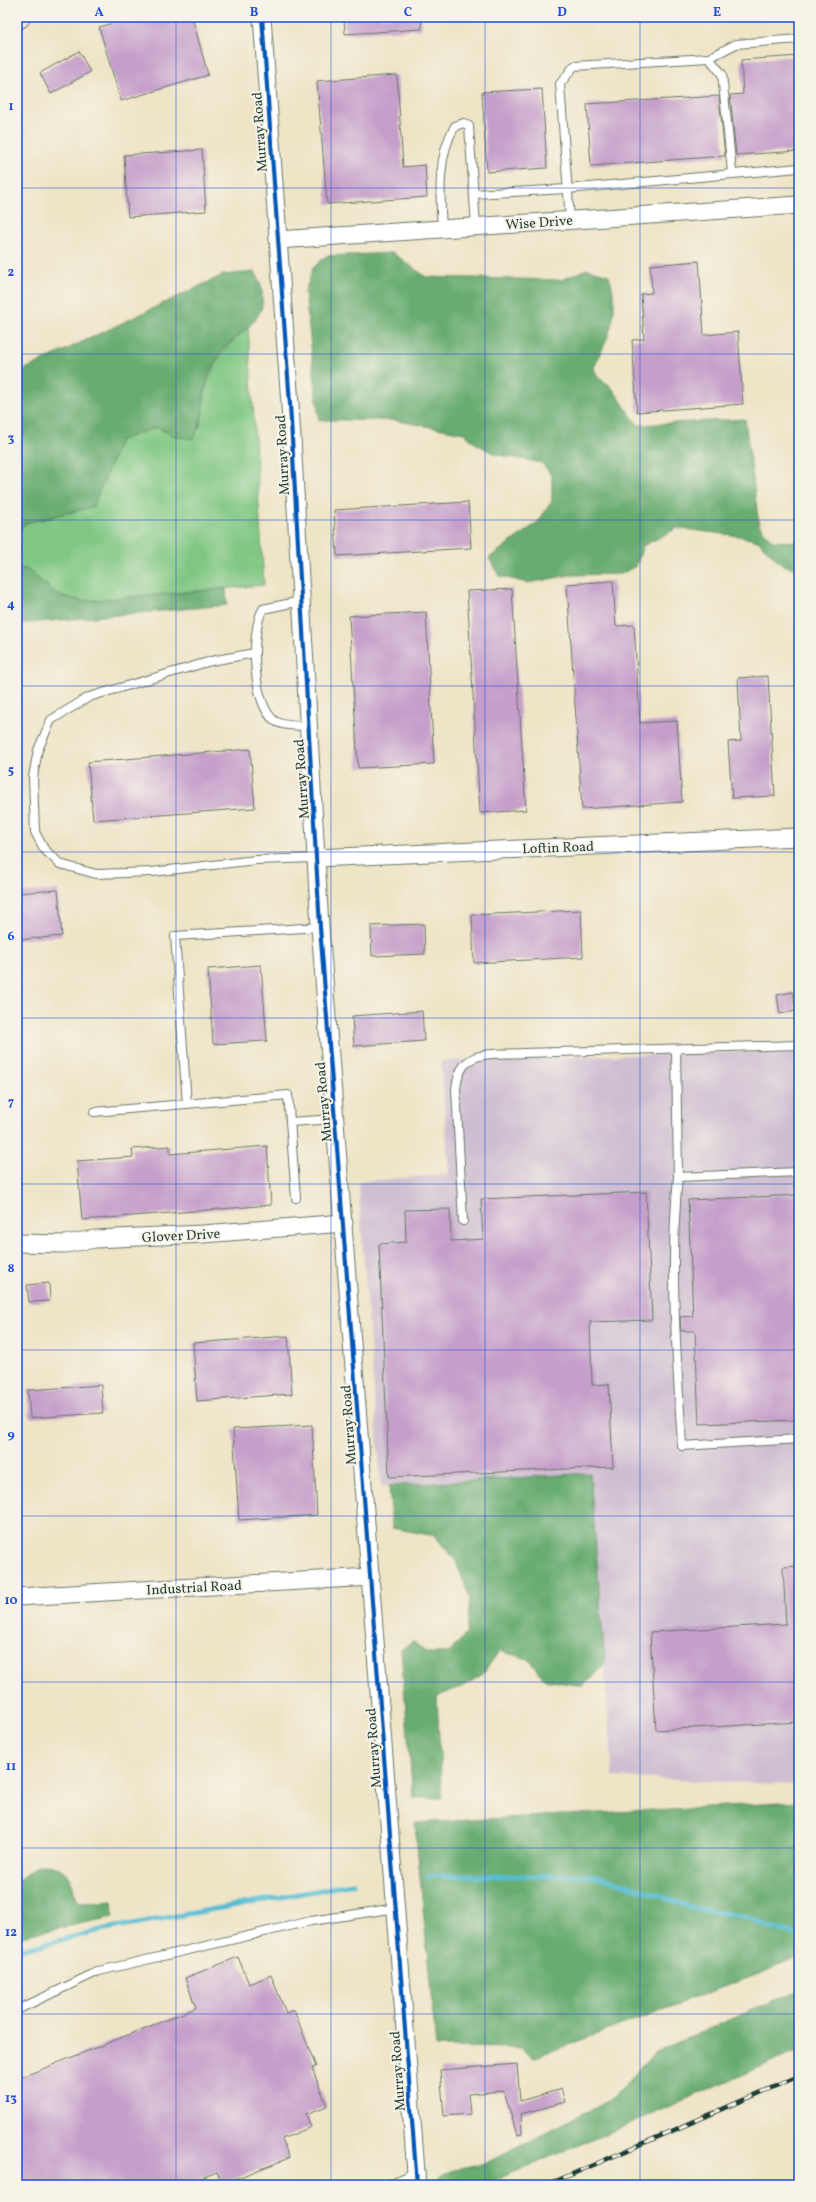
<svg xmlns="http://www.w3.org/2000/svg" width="816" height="2202" font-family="Vollkorn,serif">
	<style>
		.industrial { fill: #cebed1 }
		.green { fill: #80c783; stroke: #50825c }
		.forest { fill: #68ac71; stroke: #447452 }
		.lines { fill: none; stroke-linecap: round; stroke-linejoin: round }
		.stream { stroke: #56bdd3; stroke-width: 5 }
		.building { fill: #c59fca }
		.service-casing { stroke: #677767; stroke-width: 10 }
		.minor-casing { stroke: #677767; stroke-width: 19 }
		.secondary-casing { stroke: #677767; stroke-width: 24 }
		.service { stroke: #fff; stroke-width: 8 }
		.minor { stroke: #fff; stroke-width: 17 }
		.secondary { stroke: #fde5c5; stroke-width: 22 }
		.rail-casing { stroke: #1f3d34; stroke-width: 4.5 }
		.rail { stroke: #f7f3e8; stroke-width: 3; stroke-dasharray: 9; stroke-linecap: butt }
		.cycleway-casing { stroke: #f7f3e8; stroke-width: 6 }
		.cycleway { stroke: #0057b8; stroke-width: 4 }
		.grid { fill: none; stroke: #1d4ed8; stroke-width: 1; stroke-opacity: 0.55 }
		.labels { text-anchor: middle; stroke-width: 4; stroke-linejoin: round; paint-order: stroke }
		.street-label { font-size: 14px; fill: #1f3d34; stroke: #f7f3e8 }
		.neatline { fill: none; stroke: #1d4ed8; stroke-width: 1.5 }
		.grid-label { font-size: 13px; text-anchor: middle; font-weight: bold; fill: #1d4ed8 }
	</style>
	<rect width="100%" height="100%" fill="#f7f3e8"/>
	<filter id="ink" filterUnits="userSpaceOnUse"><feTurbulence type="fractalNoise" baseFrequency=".025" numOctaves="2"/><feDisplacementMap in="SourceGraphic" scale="8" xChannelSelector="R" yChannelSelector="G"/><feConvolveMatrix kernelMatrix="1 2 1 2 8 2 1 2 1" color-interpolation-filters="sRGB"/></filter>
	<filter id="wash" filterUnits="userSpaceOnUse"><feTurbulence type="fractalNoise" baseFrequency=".012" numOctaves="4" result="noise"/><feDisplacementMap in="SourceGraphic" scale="16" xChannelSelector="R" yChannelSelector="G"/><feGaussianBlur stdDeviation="0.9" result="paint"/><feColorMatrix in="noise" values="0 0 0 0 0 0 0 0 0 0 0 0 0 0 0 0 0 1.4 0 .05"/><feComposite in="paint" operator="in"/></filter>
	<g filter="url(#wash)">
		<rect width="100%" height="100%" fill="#eee4c6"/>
		<polygon class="industrial" points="799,1050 799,1785 613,1777 590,1473 381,1486 358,1182 449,1174 441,1061"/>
		<path class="green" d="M248 327 264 585 84 601 58 596 28 570 17 567V534L25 523 51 518 109 468 120 440 157 427 174 436 200 428C206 377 209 362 248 327Z"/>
		<g class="forest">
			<path d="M393 253 426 277 561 280 587 269 609 275C621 315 610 332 594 368 599 384 604 378 612 388 621 400 628 413 638 425L745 419 759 525 772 541 799 542V569L782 565 758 541 739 536 677 528 643 546 636 566 621 574 570 575 528 583 499 576 489 558 538 522 552 501V476L542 463 495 454 476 444 464 433 393 420H319L305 292 313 268 326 256Z"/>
			<path d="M255 272C261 282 265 298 261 310 255 324 240 334 229 344 223 349 217 359 213 366 199 389 208 417 193 439L174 436 157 427 120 440 93 507 25 523 17 534V373L223 275Z"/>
			<polygon points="17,567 28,570 58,595 84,601 226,589 227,605 17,624"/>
			<polygon points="590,1473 605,1664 583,1686 545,1680 528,1659 499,1651 483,1674 464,1686 437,1696 442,1798 413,1798 401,1650 413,1641 426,1653 449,1653 467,1633 470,1598 456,1561 435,1536 392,1528 389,1486"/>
			<polygon points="799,1802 799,1957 764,1972 533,2058 521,2048 436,2047 415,1823"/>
			<path d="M39 1865C70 1865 70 1878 78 1903L112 1901 113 1917 17 1937V1881Z"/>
			<polygon points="799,1990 799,2050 615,2130 483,2185 437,2185 439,2177 450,2171 483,2164 612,2099 655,2052"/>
		</g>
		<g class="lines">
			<g class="stream">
				<polyline points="428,1876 597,1876 646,1891 694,1908 747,1917 774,1929 799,1936"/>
				<polyline points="17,1951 105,1929 353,1884"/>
			</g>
		</g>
		<g id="blocks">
			<g class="building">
				<polygon points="135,17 192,17 208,75 121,101 99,27"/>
				<polygon points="344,17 421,17 422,29 345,34"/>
				<polygon points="79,51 90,72 51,94 40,73"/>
				<polygon points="799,56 799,151 736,155 730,95 743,94 741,60"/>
				<polygon points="397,75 403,167 425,165 427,197 327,204 317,81"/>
				<polygon points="542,89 547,168 487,172 482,92"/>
				<polygon points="719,96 725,156 591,166 587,104"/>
				<polygon points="202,150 206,211 128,217 124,155"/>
				<polygon points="699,261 704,335 738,332 743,404 637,412 632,340 644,339 641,294 652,293 650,265"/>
				<polygon points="468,502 471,548 337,556 334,510"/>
				<polygon points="613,581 616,626 634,625 640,723 677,721 682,802 582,809 567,584"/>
				<polygon points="512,589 526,810 480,813 467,591"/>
				<polygon points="426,612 434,764 358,768 349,616"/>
				<polygon points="768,676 775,796 732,798 728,742 741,741 738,678"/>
				<polygon points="250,749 255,808 93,820 88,762"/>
				<polygon points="58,890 62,936 17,940 17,893"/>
				<polygon points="581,910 583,957 474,963 472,915"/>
				<polygon points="424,924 425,954 372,956 371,926"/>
				<polygon points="261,965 267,1041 213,1044 208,969"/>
				<polygon points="793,992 796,1011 780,1014 777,995"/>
				<polygon points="422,1011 424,1041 354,1046 352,1016"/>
				<polygon points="170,1146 170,1154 267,1146 271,1205 82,1220 77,1161 133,1157 132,1149"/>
				<polygon points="646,1192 652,1320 590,1322 592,1385 609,1384 613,1467 389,1477 379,1244 406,1242 405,1210 450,1209 451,1241 483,1239 481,1199"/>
				<polygon points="799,1195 799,1420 699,1424 695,1331 681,1331 680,1317 693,1316 688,1200"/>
				<polygon points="49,1283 50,1301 29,1302 27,1285"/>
				<polygon points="288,1336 292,1394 197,1401 193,1343"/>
				<polygon points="101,1385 103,1413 30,1418 28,1390"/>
				<polygon points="312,1425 317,1515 239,1520 233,1429"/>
				<polygon points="799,1566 799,1722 656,1730 650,1632 786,1624 783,1567"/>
				<polygon points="238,1957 249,1984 271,1975 286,2013 294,2010 316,2067 312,2068 327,2106 306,2114 311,2127 282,2139 289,2158 222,2184 217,2172 183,2185 17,2185 17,2079 196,2008 185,1978"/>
				<polygon points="517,2064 520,2101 561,2089 565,2102 521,2114 522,2134 517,2135 504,2091 468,2094 470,2114 444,2116 440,2070"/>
			</g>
		</g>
	</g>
	<g filter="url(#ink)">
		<use href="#blocks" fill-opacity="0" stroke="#677767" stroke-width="1"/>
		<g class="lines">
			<g class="service-casing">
				<g id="service">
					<polyline points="709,58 736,44 799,39"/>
					<polyline points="474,194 567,189 799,168"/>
					<polyline points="570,220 560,84 574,66 709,58 722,74 732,172"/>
					<path d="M442 229C440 195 437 156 455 126L464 123 469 126 476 226"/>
					<path d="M301 601 263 609C250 631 252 705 275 721 284 727 298 725 308 726"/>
					<polyline points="255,653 211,661 89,697 51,720 38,750 33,777 35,832 44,849 60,864 96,874 152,872 256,860 316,858"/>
					<polyline points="676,1049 678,1177 799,1172"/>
					<polyline points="187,1104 175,936 320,927"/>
					<polyline points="94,1112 288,1095 296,1198"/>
					<polyline points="290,1122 335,1119"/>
					<path d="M678 1177C669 1267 677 1357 682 1446L799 1439"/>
					<path d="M463 1221 456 1089C460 1047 491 1055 524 1053L799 1045"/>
					<polyline points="17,2010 99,1971 311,1921 396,1908"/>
					<polyline points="388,2185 415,2172"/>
				</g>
			</g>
			<g class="minor-casing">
				<g id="minor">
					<polyline points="262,17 290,404 320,927 417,2185"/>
					<polyline points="278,240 799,205"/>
					<polyline points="316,858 799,837"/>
					<polyline points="17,1243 65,1244 95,1239 203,1234 344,1223"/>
					<polyline points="17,1597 371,1577"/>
				</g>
			</g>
			<g class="secondary-casing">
				<polyline id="secondary" points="17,18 19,17"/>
			</g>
			<use href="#service" class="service"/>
			<use href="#minor" class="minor"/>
			<use href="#secondary" class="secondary"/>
			<g class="rail-casing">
				<polyline id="rail" points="547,2185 799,2076"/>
			</g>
			<use href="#rail" class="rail"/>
			<g class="cycleway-casing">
				<polyline id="cycleway" points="262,17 290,404 320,927 417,2185"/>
			</g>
			<use href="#cycleway" class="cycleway"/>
		</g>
	</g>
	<path class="grid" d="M176 17V2185M331 17V2185M485 17V2185M640 17V2185M17 188H799M17 354H799M17 520H799M17 686H799M17 852H799M17 1018H799M17 1184H799M17 1350H799M17 1516H799M17 1682H799M17 1848H799M17 2014H799"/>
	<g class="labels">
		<g class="street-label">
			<text transform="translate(259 132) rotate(-94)" y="5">Murray Road</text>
			<text transform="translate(539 222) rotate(-4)" y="5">Wise Drive</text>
			<text transform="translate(282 455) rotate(-93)" y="5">Murray Road</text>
			<text transform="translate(301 779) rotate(-94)" y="5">Murray Road</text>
			<text transform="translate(558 847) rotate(-2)" y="5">Loftin Road</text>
			<text transform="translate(323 1102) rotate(-95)" y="5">Murray Road</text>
			<text transform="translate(181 1235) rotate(-3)" y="5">Glover Drive</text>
			<text transform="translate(348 1425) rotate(-94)" y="5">Murray Road</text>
			<text transform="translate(194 1587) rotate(-3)" y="5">Industrial Road</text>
			<text transform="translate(373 1748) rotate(-94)" y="5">Murray Road</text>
			<text transform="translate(397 2071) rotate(-94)" y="5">Murray Road</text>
		</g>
	</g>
	<rect width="816" height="2202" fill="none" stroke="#f7f3e8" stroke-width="44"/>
	<rect x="22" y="22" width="772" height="2158" class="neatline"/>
	<g class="grid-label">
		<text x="99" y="16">A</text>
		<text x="254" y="16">B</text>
		<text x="408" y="16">C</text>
		<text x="562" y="16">D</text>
		<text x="717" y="16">E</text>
		<text x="11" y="110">1</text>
		<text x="11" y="276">2</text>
		<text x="11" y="442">3</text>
		<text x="11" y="608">4</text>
		<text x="11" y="774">5</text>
		<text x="11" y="940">6</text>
		<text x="11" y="1106">7</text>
		<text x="11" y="1272">8</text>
		<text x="11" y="1438">9</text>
		<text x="11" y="1604">10</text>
		<text x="11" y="1770">11</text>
		<text x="11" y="1936">12</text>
		<text x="11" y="2102">13</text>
	</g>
</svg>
